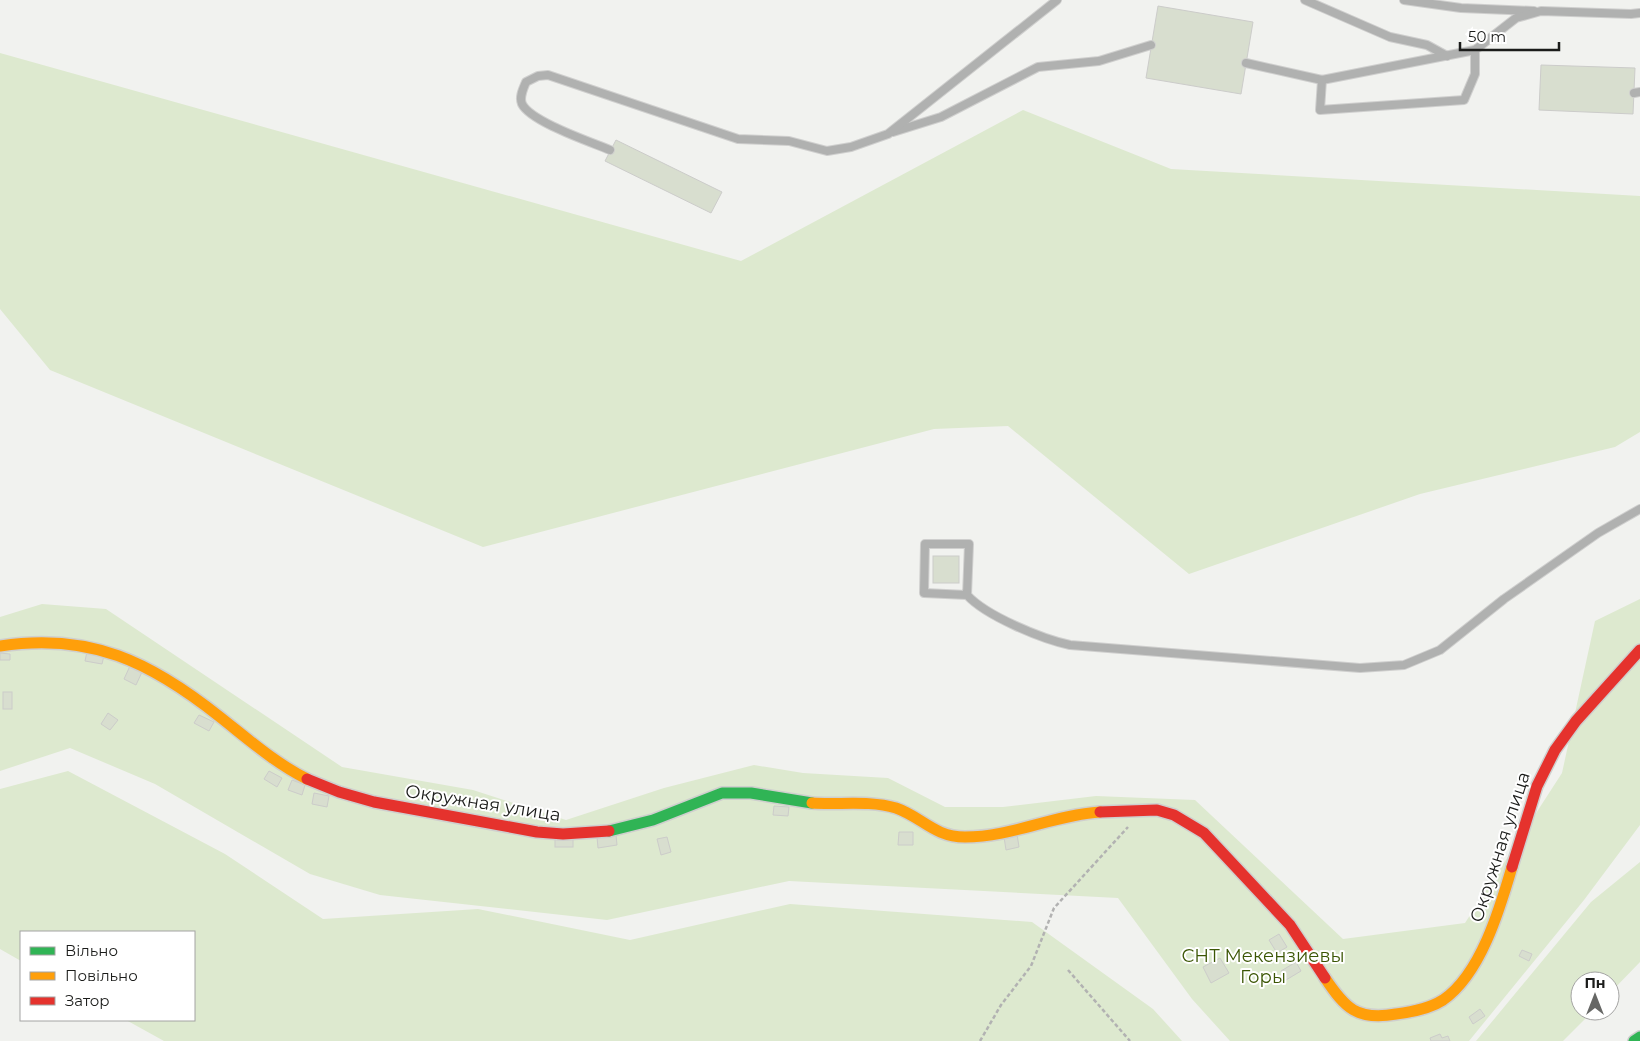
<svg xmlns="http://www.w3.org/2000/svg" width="1640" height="1041" font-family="Montserrat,sans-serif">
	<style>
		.green { fill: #dde9cf }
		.building { fill: #d8decf; stroke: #ccccca }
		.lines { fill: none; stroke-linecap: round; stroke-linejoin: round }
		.lane-casing { stroke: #cfcfce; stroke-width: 10 }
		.fast-casing { stroke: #cfcfce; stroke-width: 14 }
		.slow-casing { stroke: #cfcfce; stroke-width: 14 }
		.jam-casing { stroke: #cfcfce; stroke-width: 14 }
		.path { stroke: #b2b2b2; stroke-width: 2.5; stroke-dasharray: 4 2.5; stroke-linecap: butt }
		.lane { stroke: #b0b1b0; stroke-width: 8 }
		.fast { stroke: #30b455; stroke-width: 11 }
		.slow { stroke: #ff9f0a; stroke-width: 11 }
		.jam { stroke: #e5322d; stroke-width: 11 }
		.labels { text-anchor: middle; stroke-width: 4; stroke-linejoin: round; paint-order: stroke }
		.street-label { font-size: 18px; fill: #1b1c1a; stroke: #fff }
		.park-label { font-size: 18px; fill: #3b5604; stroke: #fff }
	</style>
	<rect width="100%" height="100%" fill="#f1f2ef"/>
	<g class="green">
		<polygon points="0,53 741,261 1023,110 1171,169 1640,196 1640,432 1615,447 1420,494 1189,574 1008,426 934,429 483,547 50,370 0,309"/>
		<polygon points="1640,599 1640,825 1584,900 1469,1041 1230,1041 1192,999 1118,898 789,881 607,920 380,895 310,874 155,784 70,748 0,771 0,617 42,604 106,609 342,767 473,790 566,820 664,788 754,765 803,773 888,778 945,807 1003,807 1096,796 1195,800 1343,939 1465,923 1562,773 1595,621"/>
		<polygon points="68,771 225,854 323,919 478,909 630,940 790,904 1032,922 1153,1009 1182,1041 164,1041 126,1020 194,1020 194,932 21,932 21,961 0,949 0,789"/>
		<polygon points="1640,862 1640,962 1610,993 1610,981 1580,981 1580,1011 1593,1011 1563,1041 1476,1041 1591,902"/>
	</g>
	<g class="building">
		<polygon points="1158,6 1253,22 1241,94 1146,78"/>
		<polygon points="1541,65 1635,68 1633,114 1539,110"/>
		<polygon points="616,140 722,192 711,213 605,161"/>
		<rect x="933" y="556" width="26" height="27"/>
		<polygon points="88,647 105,651 102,664 85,661"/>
		<polygon points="0,653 10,654 10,660 0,660"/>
		<polygon points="130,666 142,672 136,685 124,679"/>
		<rect x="3" y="692" width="9" height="17"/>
		<polygon points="108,713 118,720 110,730 101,724"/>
		<polygon points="199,715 214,722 209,731 194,723"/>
		<polygon points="269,771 282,778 277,787 264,779"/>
		<polygon points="292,780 305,785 302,795 288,790"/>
		<polygon points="314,793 329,796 327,807 312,804"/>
		<polygon points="774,806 789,807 788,816 773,815"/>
		<polygon points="899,832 913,832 913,845 898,845"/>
		<polygon points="1017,834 1019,847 1006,850 1004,837"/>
		<polygon points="616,835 617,845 598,848 597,837"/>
		<polygon points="667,837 671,852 661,855 657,839"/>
		<rect x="555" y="838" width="18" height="9"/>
		<polygon points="1279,934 1287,947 1277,953 1269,940"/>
		<polygon points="1522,950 1532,954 1529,961 1519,956"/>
		<polygon points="1220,958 1229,973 1211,983 1203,967"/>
		<polygon points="1296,962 1301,971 1286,980 1281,971"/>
		<polygon points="1480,1009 1485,1016 1473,1024 1469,1017"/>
		<polygon points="1440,1034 1442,1038 1448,1036 1450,1041 1431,1041 1430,1038"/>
	</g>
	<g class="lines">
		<g class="lane-casing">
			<g id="lane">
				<polyline points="1305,0 1390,37 1427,45 1447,56"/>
				<polyline points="1404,0 1461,8 1534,11"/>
				<polyline points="1246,63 1322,80 1475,50 1516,18 1541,11 1631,14 1640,13"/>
				<polyline points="1322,80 1320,110 1464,100 1475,74 1475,50"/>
				<polyline points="1634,93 1640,92"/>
				<polyline points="893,132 941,117 1038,67 1099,61 1151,45"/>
				<path d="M610 150C591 142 531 122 522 104 519 97 523 89 526 82L538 76 548 75 738 139 789 141 827 151 851 147 888 134 1057 0"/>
				<path d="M967 595 924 593 925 544H969L967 595C986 616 1042 639 1070 645L1360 668 1404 665 1440 650 1504 599 1598 533 1640 509"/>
			</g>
		</g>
		<g class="fast-casing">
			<g id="fast">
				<polyline points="609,831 653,820 722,793 751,793 812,803"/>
				<polyline points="1634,1041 1640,1037"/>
			</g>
		</g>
		<g class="slow-casing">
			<g id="slow">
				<path d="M0 646C90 632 151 662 220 717 248 739 275 763 307 779"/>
				<path d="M812 803C839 805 869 800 896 808 922 817 934 837 965 837 1011 837 1054 815 1100 812"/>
				<path d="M1325 978C1345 1008 1357 1021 1396 1014 1412 1012 1429 1009 1443 1000 1481 974 1500 908 1512 867"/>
			</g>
		</g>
		<g class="jam-casing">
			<g id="jam">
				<polyline points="307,779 339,792 374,802 537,832 563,834 609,831"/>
				<polyline points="1100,812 1157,810 1174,815 1204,833 1290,925 1325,978"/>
				<polyline points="1512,867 1537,786 1555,750 1576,721 1640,650"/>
			</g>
		</g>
		<g class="path">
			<polyline points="1068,970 1130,1041"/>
			<polyline points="980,1041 1001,1005 1031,966 1054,908 1128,827"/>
		</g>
		<use href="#lane" class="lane"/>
		<use href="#fast" class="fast"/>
		<use href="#slow" class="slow"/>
		<use href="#jam" class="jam"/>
	</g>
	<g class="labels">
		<g class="street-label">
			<text transform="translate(483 803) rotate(9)" y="6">Окружная улица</text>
			<text transform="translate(1500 847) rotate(-72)" y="6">Окружная улица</text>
		</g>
		<g class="park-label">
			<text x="1263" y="962">СНТ Мекензиевы<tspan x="1263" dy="21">Горы</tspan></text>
		</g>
	</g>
	<rect x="20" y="931" width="175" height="90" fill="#ffffff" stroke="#a4a4a3"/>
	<rect x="30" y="947" width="25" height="8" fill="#30b455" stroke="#a4a4a3"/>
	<text x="65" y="956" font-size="15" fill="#1b1c1a">Вільно</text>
	<rect x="30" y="972" width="25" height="8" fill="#ff9f0a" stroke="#a4a4a3"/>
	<text x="65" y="981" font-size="15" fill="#1b1c1a">Повільно</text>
	<rect x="30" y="997" width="25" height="8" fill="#e5322d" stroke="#a4a4a3"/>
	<text x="65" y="1006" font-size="15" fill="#1b1c1a">Затор</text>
	<g transform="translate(1595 996)"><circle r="24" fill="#ffffff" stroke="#a4a4a3"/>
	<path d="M0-4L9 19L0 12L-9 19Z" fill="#666765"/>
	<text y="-8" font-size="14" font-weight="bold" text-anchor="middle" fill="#1b1c1a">Пн</text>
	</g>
	<path d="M1460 42v8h99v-8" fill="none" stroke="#1b1c1a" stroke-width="2.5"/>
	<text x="1468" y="42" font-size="15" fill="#1b1c1a" stroke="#ffffff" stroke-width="4" paint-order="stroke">50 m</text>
</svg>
